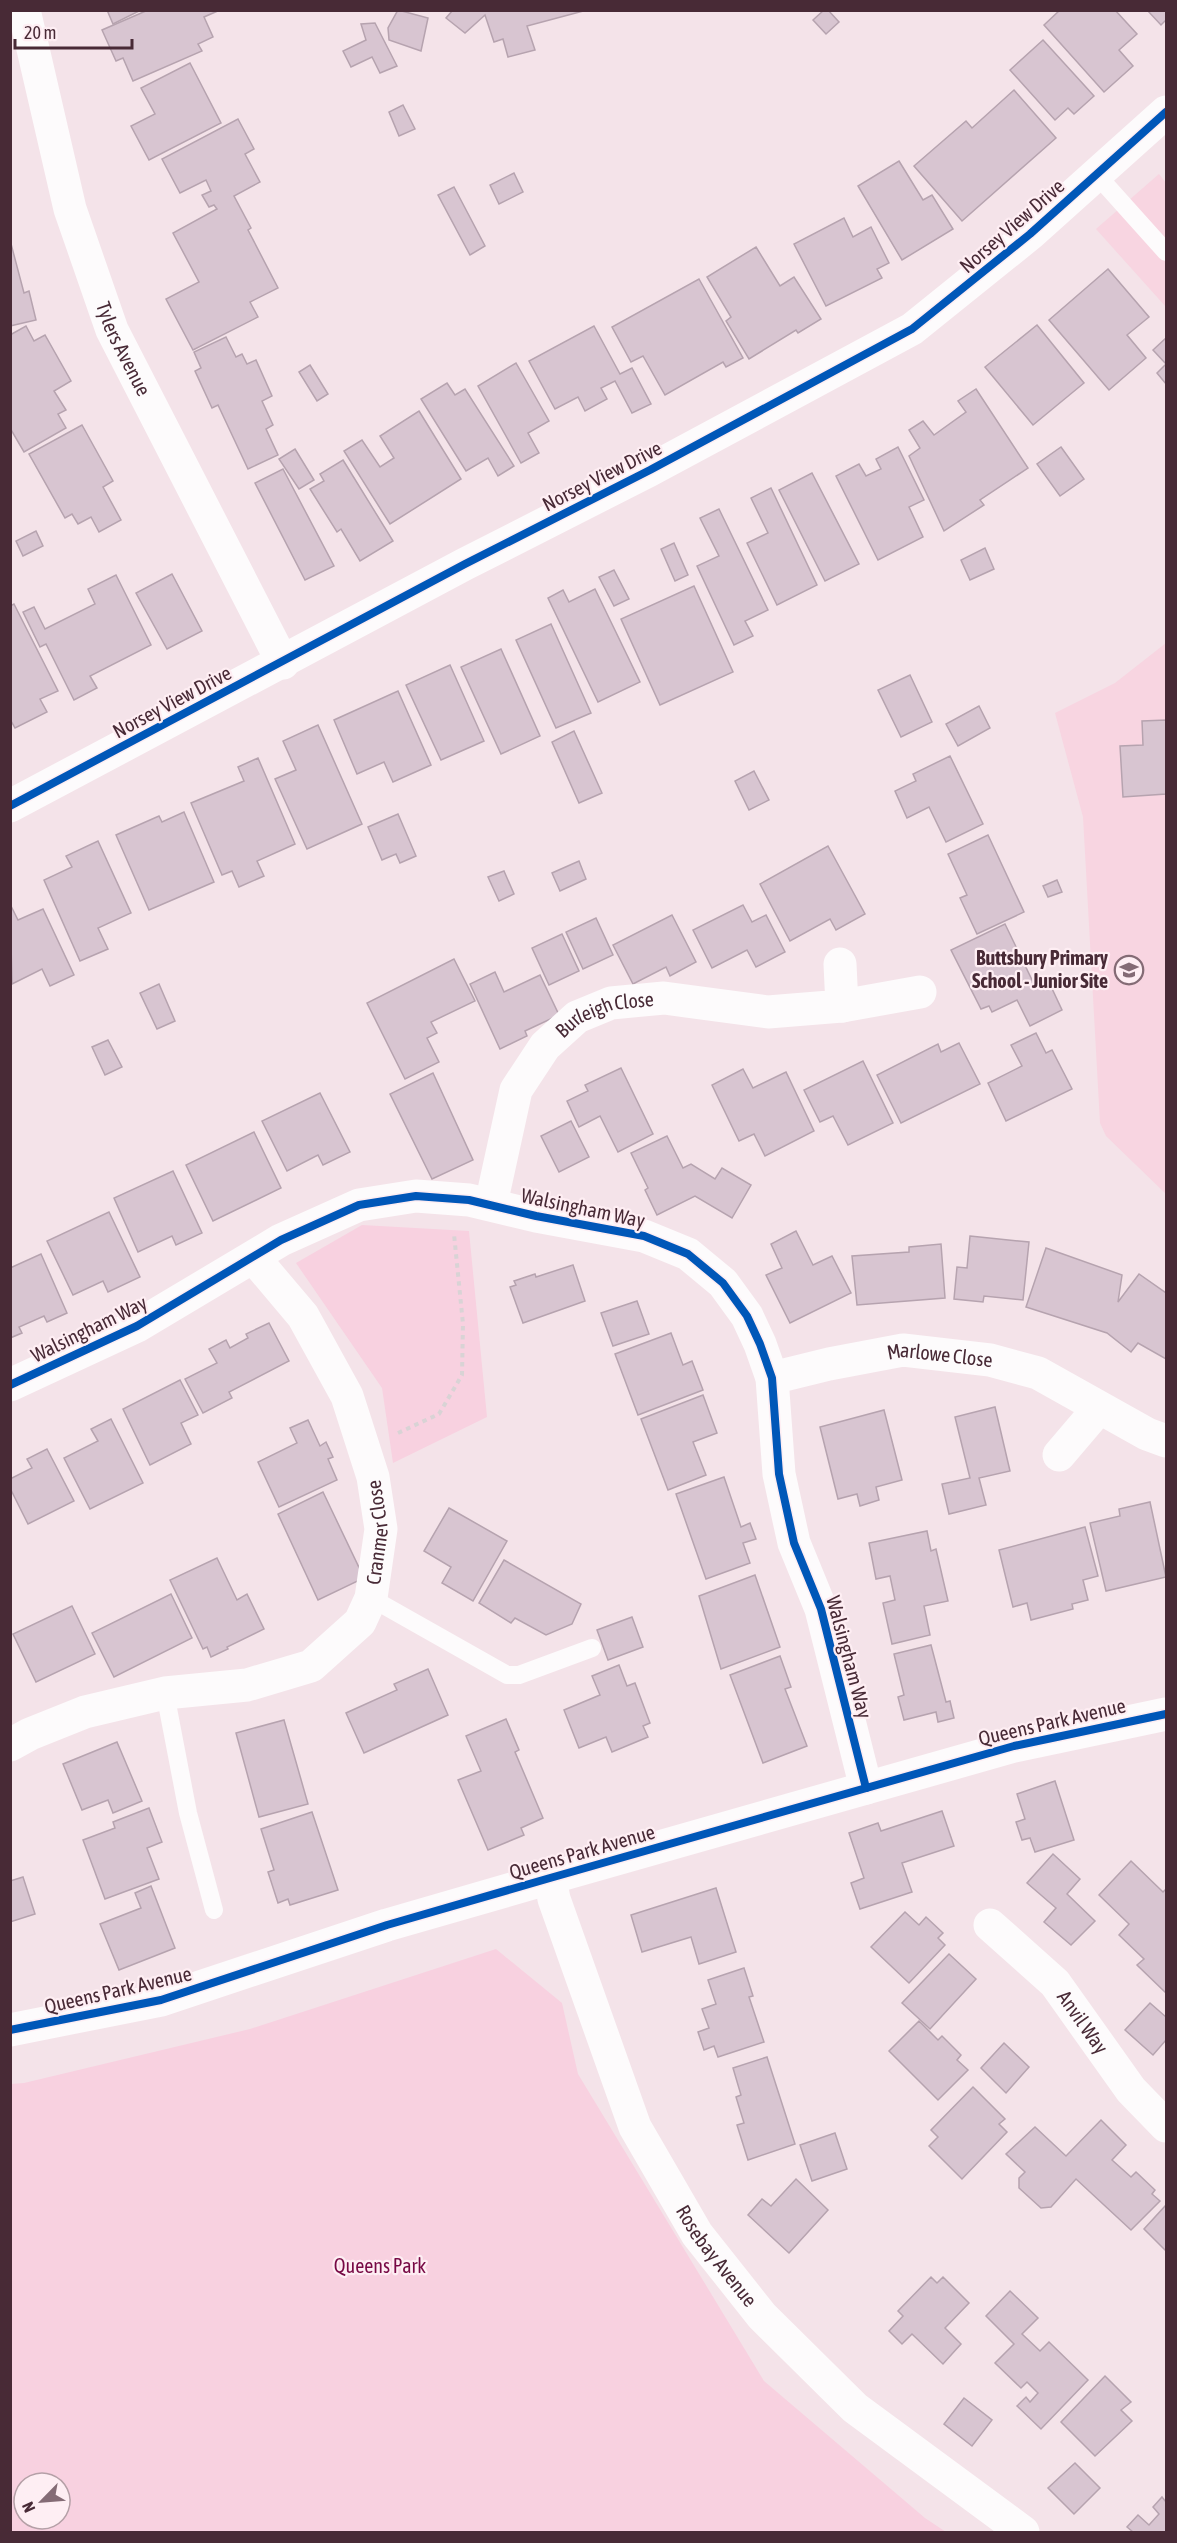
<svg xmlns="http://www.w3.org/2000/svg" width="1177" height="2543" font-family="'Asap Condensed',sans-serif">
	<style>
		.built { fill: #f8d5e1 }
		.green { fill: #f8d1e0; fill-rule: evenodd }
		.building { fill: #d8c5d1; stroke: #b6a3af; stroke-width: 1.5 }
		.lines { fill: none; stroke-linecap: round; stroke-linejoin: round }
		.path { stroke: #d9d3d5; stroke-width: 4; stroke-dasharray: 4.5 4.5; stroke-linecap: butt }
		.service { stroke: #fdfbfc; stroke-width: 18 }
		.minor { stroke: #fdfbfc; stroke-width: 33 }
		.tertiary { stroke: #fdfbfc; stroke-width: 33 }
		.cycleway-casing { stroke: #feeef3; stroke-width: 11 }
		.cycleway { stroke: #0057b8; stroke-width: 8 }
		.labels { text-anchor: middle; stroke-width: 4.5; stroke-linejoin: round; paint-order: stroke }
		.street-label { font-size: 20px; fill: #482a36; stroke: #feeef3 }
		.poi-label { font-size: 20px; font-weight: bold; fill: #482a36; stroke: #feeef3; text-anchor: end }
		.park-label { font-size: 20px; fill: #770945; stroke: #feeef3 }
	</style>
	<rect width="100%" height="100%" fill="#f4e3e9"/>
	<g class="built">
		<polygon points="1159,174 1166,183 1166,307 1096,229"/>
		<polygon points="1166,643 1166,1194 1106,1136 1100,1123 1083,817 1055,713 1115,683"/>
	</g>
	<g class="green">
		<polygon points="362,1225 469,1231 487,1417 393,1463 382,1388 296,1263"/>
		<path d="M496 1949 562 2003 578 2074 764 2381 925 2518 946 2532H11V2084L24 2083 250 2029ZM24 2483H60V2519H24Z"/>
	</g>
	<g class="building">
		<polygon points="107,10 141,10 113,24"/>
		<polygon points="148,10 220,10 204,17 213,37 198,44 202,51 133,81 123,58 116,61 102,30"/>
		<polygon points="398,10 428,18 421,51 389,40 388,28"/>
		<polygon points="453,10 587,10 527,26 535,50 508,57 503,39 494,42 485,15 465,33 446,18"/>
		<polygon points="824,10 828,10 839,22 826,34 813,20"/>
		<polygon points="1060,10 1115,10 1137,34 1119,50 1133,66 1104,92 1044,25"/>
		<polygon points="1147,10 1166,10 1166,20 1161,25"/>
		<polygon points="375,23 397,66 380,73 372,57 351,67 343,51 366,40 361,24"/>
		<polygon points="1043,40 1094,96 1074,114 1068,108 1055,120 1010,70"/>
		<polygon points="190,63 221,123 149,160 131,126 155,114 141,88"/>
		<polygon points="1014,90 1056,138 962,221 914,166 966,121 972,128"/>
		<polygon points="403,105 415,129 399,136 389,112"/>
		<polygon points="238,119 254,149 245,154 260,182 234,196 251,228 248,230 278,288 250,302 258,317 193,350 166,299 199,282 173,233 217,209 214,205 209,207 202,195 211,191 206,180 180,193 162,159"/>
		<polygon points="899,161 923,200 932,195 953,229 902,260 858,186"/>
		<polygon points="514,173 523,192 499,204 490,185"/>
		<polygon points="454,187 485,246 470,255 438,195"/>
		<polygon points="844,218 853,237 871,227 889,263 877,269 882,278 826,306 794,244"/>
		<polygon points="10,240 24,293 29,291 36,320 10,326"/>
		<polygon points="756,247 780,286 794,277 821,319 798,333 796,330 749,359 726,321 731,317 707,277"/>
		<polygon points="1108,269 1149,317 1127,335 1146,358 1109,390 1049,320"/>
		<polygon points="699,279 743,358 726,367 723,362 665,395 643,356 631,362 612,327"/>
		<polygon points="1037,325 1084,383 1033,425 985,367"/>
		<polygon points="26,326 34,341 45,335 71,381 54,391 66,410 58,414 66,428 24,452 10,428 10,335"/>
		<polygon points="594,326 620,374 632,368 651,404 632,413 615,381 601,388 607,399 585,411 578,397 555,409 529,361"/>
		<polygon points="226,337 236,357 242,354 247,364 256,360 272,396 262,401 273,425 266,429 278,455 248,469 218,405 212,408 195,371 201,368 194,352"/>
		<polygon points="1166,338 1166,384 1157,373 1166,364 1153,350"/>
		<polygon points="516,363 549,421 528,433 539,453 521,463 478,386"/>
		<polygon points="310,365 328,394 317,401 299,372"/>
		<polygon points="447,383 455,395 465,389 514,466 498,476 488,458 466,471 421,399"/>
		<polygon points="976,389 1028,468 980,500 984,505 944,531 909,456 920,448 909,430 923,421 934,435 966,412 958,401"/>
		<polygon points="419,411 461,479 390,524 344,451 362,440 380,467 394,458 380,436"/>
		<polygon points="82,425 113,481 103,487 121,520 99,532 91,517 78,524 72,514 65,518 29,454"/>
		<polygon points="898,447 924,500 909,507 923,537 878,560 836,476 859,464 866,476 881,469 876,459"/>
		<polygon points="1061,447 1084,479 1060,496 1037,464"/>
		<polygon points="295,449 314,480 299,489 279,459"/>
		<polygon points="343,460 393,541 360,561 341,529 337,532 310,489 324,481 320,474"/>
		<polygon points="283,469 334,566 305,580 255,483"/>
		<polygon points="812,473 859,564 825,581 779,490"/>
		<polygon points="771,488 817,585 777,605 747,543 768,533 751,498"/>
		<polygon points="719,509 768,610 745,621 753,636 734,645 697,566 719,556 700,518"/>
		<polygon points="36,531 43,546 23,556 16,541"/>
		<polygon points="674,543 688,575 675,581 661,549"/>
		<polygon points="985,548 994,569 970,580 961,560"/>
		<polygon points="614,570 629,599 614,606 599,577"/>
		<polygon points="172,574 202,631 167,649 136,593"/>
		<polygon points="116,575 151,645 90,676 97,688 74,700 46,644 40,647 23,612 34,607 45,629 95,604 88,589"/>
		<polygon points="694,586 733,672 660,705 621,619"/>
		<polygon points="595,589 640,682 598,702 548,598 563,590 569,602"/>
		<polygon points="14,604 58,691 40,699 47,712 15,728 10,719 10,606"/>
		<polygon points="551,624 591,713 556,728 516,640"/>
		<polygon points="501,649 540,736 501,754 461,667"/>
		<polygon points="450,665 484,741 441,760 406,685"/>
		<polygon points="910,675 932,722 901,737 878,690"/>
		<polygon points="398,691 431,765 393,782 384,762 357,774 334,720"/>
		<polygon points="979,706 990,728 958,746 946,724"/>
		<polygon points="1166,720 1166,794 1123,797 1120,746 1143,745 1142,721"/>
		<polygon points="318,725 362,824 307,849 275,779 296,770 283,741"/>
		<polygon points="574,731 602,793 579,803 552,742"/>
		<polygon points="950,756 983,824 946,842 929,807 907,818 895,791 916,781 913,774"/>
		<polygon points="258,758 295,844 257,861 264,876 239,887 232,871 222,875 191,803 244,781 238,767"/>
		<polygon points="754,771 769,800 749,810 735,781"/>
		<polygon points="184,812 214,882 149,910 116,835 159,816 162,822"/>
		<polygon points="398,814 416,856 400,863 396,854 382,860 368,827"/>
		<polygon points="988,835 1024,912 977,934 960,898 967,895 948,854"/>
		<polygon points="98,841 131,913 98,928 108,949 80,961 44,880 72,867 66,856"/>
		<polygon points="828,846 865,914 836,930 830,919 790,941 760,884"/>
		<polygon points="579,861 586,879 560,891 552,873"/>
		<polygon points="504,871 514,894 499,901 488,877"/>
		<polygon points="1057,880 1062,892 1048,897 1043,886"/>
		<polygon points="10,904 18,920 43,909 74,975 50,986 42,969 12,984"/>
		<polygon points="743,905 752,922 766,915 785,952 756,967 747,950 712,968 693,930"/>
		<polygon points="672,915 696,962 670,976 666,967 633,984 613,945"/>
		<polygon points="596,918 613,955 583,969 566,932"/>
		<polygon points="1005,924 1034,984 1047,978 1062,1010 1030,1026 1017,1000 992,1012 989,1006 981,1009 951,950"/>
		<polygon points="562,934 579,971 549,985 532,948"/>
		<polygon points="454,959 475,1001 431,1022 437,1033 427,1038 439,1062 405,1079 367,1003"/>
		<polygon points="495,972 504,992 540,975 559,1015 525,1031 527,1036 500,1049 470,984"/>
		<polygon points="159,984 175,1021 157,1029 140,993"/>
		<polygon points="1036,1033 1046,1053 1052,1050 1072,1089 1006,1121 988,1083 1022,1066 1011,1045"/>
		<polygon points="108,1040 122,1067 105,1075 92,1047"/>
		<polygon points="959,1043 980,1084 901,1123 877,1075 938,1044 941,1052"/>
		<polygon points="863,1061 893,1123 848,1145 833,1116 820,1122 804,1090"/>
		<polygon points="621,1068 653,1134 618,1152 600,1116 579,1127 567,1101 588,1091 585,1085"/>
		<polygon points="743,1069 753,1088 786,1072 814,1131 765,1156 754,1134 739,1141 712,1085"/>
		<polygon points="433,1073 473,1160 432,1179 390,1094"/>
		<polygon points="320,1093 350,1152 323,1165 318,1155 287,1171 262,1121"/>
		<polygon points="571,1121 589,1157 559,1172 541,1136"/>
		<polygon points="254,1132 281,1188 213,1221 186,1165"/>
		<polygon points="667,1136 683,1168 691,1164 715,1179 722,1168 751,1185 732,1218 695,1196 657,1215 645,1190 648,1188 631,1153"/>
		<polygon points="173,1171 202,1233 176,1245 172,1236 138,1252 114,1198"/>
		<polygon points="109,1212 140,1277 108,1292 103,1281 73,1295 47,1241"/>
		<polygon points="796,1231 813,1265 832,1256 851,1293 790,1323 766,1275 782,1268 771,1244"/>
		<polygon points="970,1236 1029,1242 1023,1300 984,1296 983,1302 954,1299 957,1267 967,1268"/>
		<polygon points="941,1244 945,1298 857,1305 852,1256 909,1252 909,1247"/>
		<polygon points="1046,1248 1122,1275 1118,1302 1139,1274 1166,1293 1166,1359 1138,1343 1131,1352 1107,1333 1026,1307"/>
		<polygon points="41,1254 67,1313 47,1322 44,1316 19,1327 22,1333 10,1338 10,1268"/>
		<polygon points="573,1265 585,1301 523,1323 510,1287 516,1285 514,1281 535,1274 536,1277"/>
		<polygon points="637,1301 649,1334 613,1346 601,1313"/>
		<polygon points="269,1323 289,1361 229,1392 232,1398 203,1413 185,1379 217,1363 209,1349 226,1340 230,1348 248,1338 246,1334"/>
		<polygon points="671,1333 683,1365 692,1361 703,1390 638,1415 615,1354"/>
		<polygon points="180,1380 198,1415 181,1423 191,1444 150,1465 123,1409"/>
		<polygon points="703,1395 717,1433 693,1442 706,1475 668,1490 641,1419"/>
		<polygon points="995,1407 1010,1471 979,1478 986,1505 949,1514 942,1484 970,1478 955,1417"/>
		<polygon points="884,1410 902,1480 876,1487 879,1500 860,1506 857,1494 838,1499 820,1427"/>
		<polygon points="111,1419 143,1483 90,1509 64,1458 98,1441 91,1429"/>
		<polygon points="308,1420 320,1446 326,1442 333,1457 328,1459 337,1480 279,1507 258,1462 297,1443 290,1428"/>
		<polygon points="47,1449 74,1501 28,1524 10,1488 10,1479 32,1468 27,1459"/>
		<polygon points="724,1477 741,1527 750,1523 756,1539 743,1543 750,1563 706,1579 676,1494"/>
		<polygon points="323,1492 364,1578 318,1600 278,1514"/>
		<polygon points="1150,1502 1166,1577 1106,1591 1090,1523 1120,1516 1119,1509"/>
		<polygon points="449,1508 507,1541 473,1601 442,1583 451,1567 424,1551"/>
		<polygon points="1085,1527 1098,1576 1083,1580 1088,1600 1072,1604 1073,1609 1031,1620 1027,1603 1013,1607 999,1550"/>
		<polygon points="927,1531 931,1551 936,1549 948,1601 924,1606 930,1635 892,1644 883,1603 895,1600 890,1576 876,1579 869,1543"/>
		<polygon points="217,1558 237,1600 247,1594 264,1629 227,1647 228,1649 211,1657 207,1647 203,1649 170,1580"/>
		<polygon points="504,1560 581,1604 572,1624 546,1635 515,1618 511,1623 479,1603"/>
		<polygon points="755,1575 780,1647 721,1669 699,1596"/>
		<polygon points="171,1594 192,1638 114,1677 92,1633"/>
		<polygon points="72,1606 95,1654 36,1682 13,1634"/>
		<polygon points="632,1617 643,1647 608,1660 597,1630"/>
		<polygon points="931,1645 946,1702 950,1701 954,1718 938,1722 936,1712 904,1720 898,1697 904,1695 894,1654"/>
		<polygon points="780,1656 791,1687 785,1689 807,1746 763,1763 730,1675"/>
		<polygon points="619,1665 627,1686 635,1683 650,1723 643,1726 648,1737 612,1752 606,1737 579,1748 564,1710 600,1695 592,1676"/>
		<polygon points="428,1669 448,1715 364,1753 346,1713 397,1690 394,1684"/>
		<polygon points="506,1719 519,1750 515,1752 543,1818 521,1828 524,1835 488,1850 458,1780 481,1771 466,1736"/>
		<polygon points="284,1720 308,1804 259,1817 236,1733"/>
		<polygon points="117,1742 142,1801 113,1813 108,1800 82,1810 63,1764"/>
		<polygon points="1055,1781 1074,1840 1035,1852 1030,1838 1022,1840 1016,1822 1025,1819 1017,1794"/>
		<polygon points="149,1808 162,1842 147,1848 159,1879 105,1899 83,1840 115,1828 113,1822"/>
		<polygon points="942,1811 954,1846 902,1863 912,1892 860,1909 851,1883 864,1878 849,1833 878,1823 881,1831"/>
		<polygon points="312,1812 338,1890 290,1905 288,1899 278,1903 268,1872 274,1870 261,1829"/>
		<polygon points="1053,1854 1080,1879 1067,1894 1095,1921 1071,1945 1044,1922 1056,1908 1027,1883"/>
		<polygon points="1131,1861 1163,1892 1166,1889 1166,1993 1137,1965 1144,1959 1119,1935 1129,1924 1099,1895"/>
		<polygon points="23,1877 35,1914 10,1922 10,1881"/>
		<polygon points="151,1886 175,1948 119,1970 100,1924 141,1908 135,1893"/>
		<polygon points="716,1888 736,1952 699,1964 691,1937 642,1952 631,1915"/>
		<polygon points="905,1912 919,1925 926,1917 943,1933 938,1938 945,1945 909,1983 871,1947"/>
		<polygon points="949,1954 976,1979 930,2029 902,2003"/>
		<polygon points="744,1968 753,1996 749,1997 764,2042 718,2057 714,2046 704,2050 698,2032 709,2028 702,2009 716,2004 708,1980"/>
		<polygon points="1150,2003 1166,2017 1166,2040 1153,2055 1125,2030"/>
		<polygon points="919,2021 938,2040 942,2036 961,2055 957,2060 968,2070 938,2100 889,2051"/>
		<polygon points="1004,2043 1029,2067 1006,2093 981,2068"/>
		<polygon points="767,2057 795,2144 748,2160 737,2125 744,2123 736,2097 741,2095 733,2068"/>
		<polygon points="973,2087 1005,2119 999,2124 1007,2132 962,2179 929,2146 938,2137 931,2130"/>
		<polygon points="1101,2120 1126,2145 1112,2160 1131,2177 1136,2172 1155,2190 1152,2194 1160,2201 1131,2230 1076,2179 1051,2207 1041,2208 1019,2188 1019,2178 1025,2172 1006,2154 1035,2127 1066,2156"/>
		<polygon points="835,2133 847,2169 812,2181 800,2145"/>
		<polygon points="796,2179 828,2210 789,2253 748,2215 762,2199 771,2206"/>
		<polygon points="1166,2205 1166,2251 1144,2229"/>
		<polygon points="931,2277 937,2283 943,2277 969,2303 945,2328 961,2344 943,2364 912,2334 902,2344 889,2331 903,2316 898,2311"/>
		<polygon points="1010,2291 1038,2318 1022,2334 1040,2351 1049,2342 1088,2380 1041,2429 1017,2406 1026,2397 1030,2402 1038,2393 1027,2382 1021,2388 995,2363 1014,2344 986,2316"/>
		<polygon points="1105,2376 1131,2402 1121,2410 1132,2421 1095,2456 1061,2422"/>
		<polygon points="964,2398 992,2420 972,2446 944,2424"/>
		<polygon points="1075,2463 1100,2488 1074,2514 1048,2488"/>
		<polygon points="1162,2497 1166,2502 1166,2532 1133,2532 1127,2527 1138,2515 1149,2525 1159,2514 1153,2507"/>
	</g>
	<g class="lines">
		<polyline class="path" points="398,1433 439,1414 462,1375 463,1324 454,1234"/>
		<g class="service">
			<polyline points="1096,174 1166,252"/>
			<polyline points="371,1598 507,1675 519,1675 592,1648"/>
			<polyline points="165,1693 188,1813 214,1910"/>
		</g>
		<g class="minor">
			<path id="s1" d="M24 10 70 209 112 330 283 663"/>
			<polyline points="10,806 465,564 650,470 912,329 1030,234 1166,112"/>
			<polyline points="842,1006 920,992"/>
			<path id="s2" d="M491 1204 516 1090 545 1046 577 1017 611 1003 664 998 768 1012 842 1006 840 964"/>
			<path id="s3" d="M772 1378 829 1364 903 1350 990 1360 1038 1373 1147 1434 1166 1441"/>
			<polyline points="10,1385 137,1326 281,1240 359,1205 416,1196 469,1200 536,1216 644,1236 688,1254 723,1283 747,1316 760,1344 772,1378 779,1474 794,1543 821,1609 866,1788"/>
			<polyline points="1059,1455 1099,1408"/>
			<path id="s4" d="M10 1745 30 1734 85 1712 165 1693 247 1685 311 1666 360 1622 371 1598 381 1529 373 1477 347 1396 303 1316 254 1258"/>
			<path id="s5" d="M990 1925 1055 1983 1131 2090 1166 2126"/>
		</g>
		<g class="tertiary">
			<path id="s6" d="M550 1878 554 1899 635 2127 697 2234 762 2316 855 2408 1023 2532"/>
			<polyline points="10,2030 161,2000 387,1925 550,1878 1014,1746 1166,1714"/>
		</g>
		<g class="cycleway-casing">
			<g id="cycleway">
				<polyline points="10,806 465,564 650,470 912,329 1030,234 1166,112"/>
				<polyline points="10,1385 137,1326 281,1240 359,1205 416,1196 469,1200 536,1216 644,1236 688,1254 723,1283 747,1316 760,1344 772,1378 779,1474 794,1543 821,1609 866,1788"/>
				<polyline points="10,2030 161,2000 387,1925 550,1878 1014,1746 1166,1714"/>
			</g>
		</g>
		<use href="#cycleway" class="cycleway"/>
	</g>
	<defs>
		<g id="school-ring" transform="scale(1.5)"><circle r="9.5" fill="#feeef3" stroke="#846b75" stroke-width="1.5"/><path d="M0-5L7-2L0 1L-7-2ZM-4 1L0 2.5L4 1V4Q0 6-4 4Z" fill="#846b75"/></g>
	</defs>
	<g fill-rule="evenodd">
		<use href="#school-ring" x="1129" y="970"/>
	</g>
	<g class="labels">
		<g class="street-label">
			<text transform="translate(1012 226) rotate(-41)" y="7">Norsey View Drive</text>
			<text dy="7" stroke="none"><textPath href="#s1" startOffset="354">Tylers Avenue</textPath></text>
			<text transform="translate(602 476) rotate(-27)" y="7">Norsey View Drive</text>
			<text transform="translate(172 702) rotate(-28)" y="7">Norsey View Drive</text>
			<text dy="7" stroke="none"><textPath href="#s2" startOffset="240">Burleigh Close</textPath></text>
			<text transform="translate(583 1208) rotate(12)" y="7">Walsingham Way</text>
			<text transform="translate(89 1329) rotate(-26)" y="7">Walsingham Way</text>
			<text dy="7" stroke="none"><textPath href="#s3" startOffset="171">Marlowe Close</textPath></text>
			<text dy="7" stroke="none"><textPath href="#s4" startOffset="472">Cranmer Close</textPath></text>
			<text transform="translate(849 1657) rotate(75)" y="7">Walsingham Way</text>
			<text transform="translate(1052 1722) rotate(-13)" y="7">Queens Park Avenue</text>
			<text transform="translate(582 1852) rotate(-16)" y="7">Queens Park Avenue</text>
			<text transform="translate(118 1990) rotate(-13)" y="7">Queens Park Avenue</text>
			<text dy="7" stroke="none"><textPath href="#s5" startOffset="135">Anvil Way</textPath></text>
			<text dy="7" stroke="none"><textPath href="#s6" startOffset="416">Rosebay Avenue</textPath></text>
		</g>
		<g class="poi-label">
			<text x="1108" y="965">Buttsbury Primary<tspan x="1108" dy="23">School - Junior Site</tspan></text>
		</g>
		<g class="park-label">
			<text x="380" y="2273">Queens Park</text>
		</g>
	</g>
	<rect width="1177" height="2543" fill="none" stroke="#482a36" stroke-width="24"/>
	<g transform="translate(42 2501) rotate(245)"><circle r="28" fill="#feeef3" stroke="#b5a0a7" stroke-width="1.5"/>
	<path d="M0-4.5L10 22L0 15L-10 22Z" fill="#846b75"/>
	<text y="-9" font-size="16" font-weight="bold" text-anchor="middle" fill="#482a36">N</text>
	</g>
	<path d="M15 39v9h117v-9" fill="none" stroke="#482a36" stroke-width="3"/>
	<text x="24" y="39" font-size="18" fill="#482a36" stroke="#feeef3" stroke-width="4.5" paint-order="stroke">20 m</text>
</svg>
